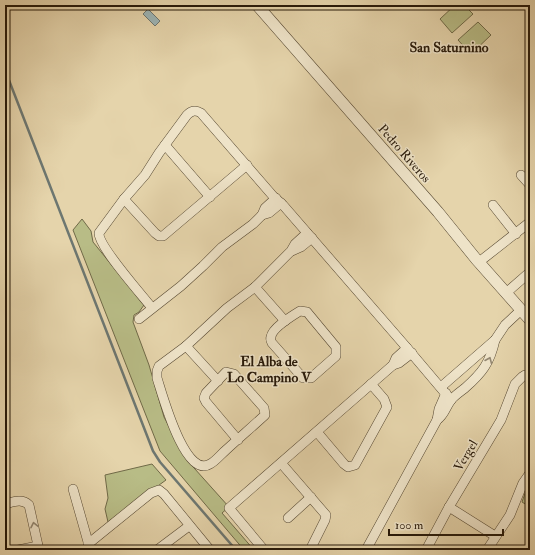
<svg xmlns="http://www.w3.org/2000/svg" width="535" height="555" font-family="'IM FELL Double Pica',serif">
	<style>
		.green { fill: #b8bc86; stroke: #706a48 }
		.water { fill: #9cb5b6; stroke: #6d7771 }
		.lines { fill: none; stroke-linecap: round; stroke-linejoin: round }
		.stream { stroke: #6d7771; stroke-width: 2.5 }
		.minor-casing { stroke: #564832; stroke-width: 10 }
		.tertiary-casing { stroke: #564832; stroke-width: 12 }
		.minor { stroke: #eee3c8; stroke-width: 9 }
		.tertiary { stroke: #eee3c8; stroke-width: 11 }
		.oneway { stroke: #948872 }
		.labels { text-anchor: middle; stroke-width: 3; stroke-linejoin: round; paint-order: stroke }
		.street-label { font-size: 13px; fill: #271909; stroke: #eee3c8 }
		.neighbourhood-label { font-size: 14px; font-weight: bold; fill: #271909; stroke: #eee3c8 }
	</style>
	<rect width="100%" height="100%" fill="#e5d4ab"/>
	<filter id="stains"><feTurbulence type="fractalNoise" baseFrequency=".005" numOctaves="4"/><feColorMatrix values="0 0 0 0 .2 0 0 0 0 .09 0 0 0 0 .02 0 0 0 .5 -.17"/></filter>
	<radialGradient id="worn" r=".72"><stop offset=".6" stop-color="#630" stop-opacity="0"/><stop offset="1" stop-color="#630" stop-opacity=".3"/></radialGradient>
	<g class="green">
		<polygon points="455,5 464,5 473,14 452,33 440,19"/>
		<polygon points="478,22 491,35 471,54 458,40"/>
		<polygon points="82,219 91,231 93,242 144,305 139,312 134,315 133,322 149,365 164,417 186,459 229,507 222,513 254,550 244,550 160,451 73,230"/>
		<polygon points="152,464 166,480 108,522 105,509 108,498 105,475"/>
		<polygon points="530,479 530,507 522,502"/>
	</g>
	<polygon class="water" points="148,9 160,21 155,26 143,14"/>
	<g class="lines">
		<polyline class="stream" points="5,70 153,451 160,462 236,550"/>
		<g class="minor-casing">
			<g id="minor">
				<polyline points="165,145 210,197"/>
				<polyline points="521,175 530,185"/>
				<polyline points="124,199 155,233 159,236 163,236 247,165"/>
				<polyline points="493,205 516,234"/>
				<polyline points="262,215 269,213 281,203"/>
				<polyline points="292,251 301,247 312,238"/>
				<polyline points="479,262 530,222"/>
				<polyline points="255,287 285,321"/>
				<polyline points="506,293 530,272"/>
				<path d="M152 308C142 295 98 246 99 233L124 199 145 175 159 153 187 115C192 110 196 110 201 113L273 196 283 205 407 348 451 400"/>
				<path d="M300 311 307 312 336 347V356L311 378H303L272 343C271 341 270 339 271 337 272 328 292 316 300 311Z"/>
				<polyline points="139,319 181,286 203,266 222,247 253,224 262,215 265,208 276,198"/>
				<polyline points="186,346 218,381"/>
				<polyline points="393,365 396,358 407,348"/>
				<polyline points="441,387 495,340 505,325 521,310"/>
				<polyline points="437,420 439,409 446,393"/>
				<polyline points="317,432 344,464 348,467 355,465 387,407 384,399 371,384"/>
				<path d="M238 440 206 402 204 398 206 393 226 372 234 374 264 408 265 415C252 427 239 438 226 450 221 454 216 461 210 464 185 480 162 393 157 378V371L159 366 186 346 227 308 255 287 291 251 295 244 307 233"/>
				<polyline points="281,463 326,515 325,520 310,550"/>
				<polyline points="73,489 90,549"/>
				<path d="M5 504C13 502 22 498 29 505L39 550"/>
				<polyline points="449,507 495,536"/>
				<polyline points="288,518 311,497"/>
				<polyline points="88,544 151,493 159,490 164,494 210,550"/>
				<polyline points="18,550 38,546"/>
				<polyline points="157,550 189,526"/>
				<polyline points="264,550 229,508 393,365 399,363 412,353"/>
				<path d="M366 550 437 420C445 414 445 408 451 400 454 396 460 392 465 388 482 373 490 363 495 340"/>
				<polyline points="426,550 449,507 501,420 515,384 522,377 525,375 530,378"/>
				<polyline points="487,550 510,515 523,483 530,473"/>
			</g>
		</g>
		<g class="tertiary-casing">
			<polyline id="tertiary" points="257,5 438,212 476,259 530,320"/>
		</g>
		<use href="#minor" class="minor"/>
		<use href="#tertiary" class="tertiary"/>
	</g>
	<defs><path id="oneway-chevron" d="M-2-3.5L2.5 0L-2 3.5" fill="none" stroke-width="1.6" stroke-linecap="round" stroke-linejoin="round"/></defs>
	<g class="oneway">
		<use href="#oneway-chevron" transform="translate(489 360) rotate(-67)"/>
		<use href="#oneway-chevron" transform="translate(34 525) rotate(-102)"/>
	</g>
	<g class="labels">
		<g class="street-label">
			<text transform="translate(405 153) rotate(49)" y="5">Pedro Riveros</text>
			<text transform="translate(465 455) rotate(-59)" y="5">Vergel</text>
		</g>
		<g class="neighbourhood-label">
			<text x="449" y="52">San Saturnino</text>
			<text x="269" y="366">El Alba de<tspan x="269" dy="16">Lo Campino V</tspan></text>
		</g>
	</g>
	<rect width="535" height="555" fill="none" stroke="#e5d4ab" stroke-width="20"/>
	<rect x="6" y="6" width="523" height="543" fill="none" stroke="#271909" stroke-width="2"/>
	<rect x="10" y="10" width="515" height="535" fill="none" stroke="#271909"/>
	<path d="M389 529v6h114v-6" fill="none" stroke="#271909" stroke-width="2"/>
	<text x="395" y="529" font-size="12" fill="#271909" stroke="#eee3c8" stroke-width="3" paint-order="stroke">100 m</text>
	<rect width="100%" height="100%" filter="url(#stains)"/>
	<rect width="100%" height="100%" fill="url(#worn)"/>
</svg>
